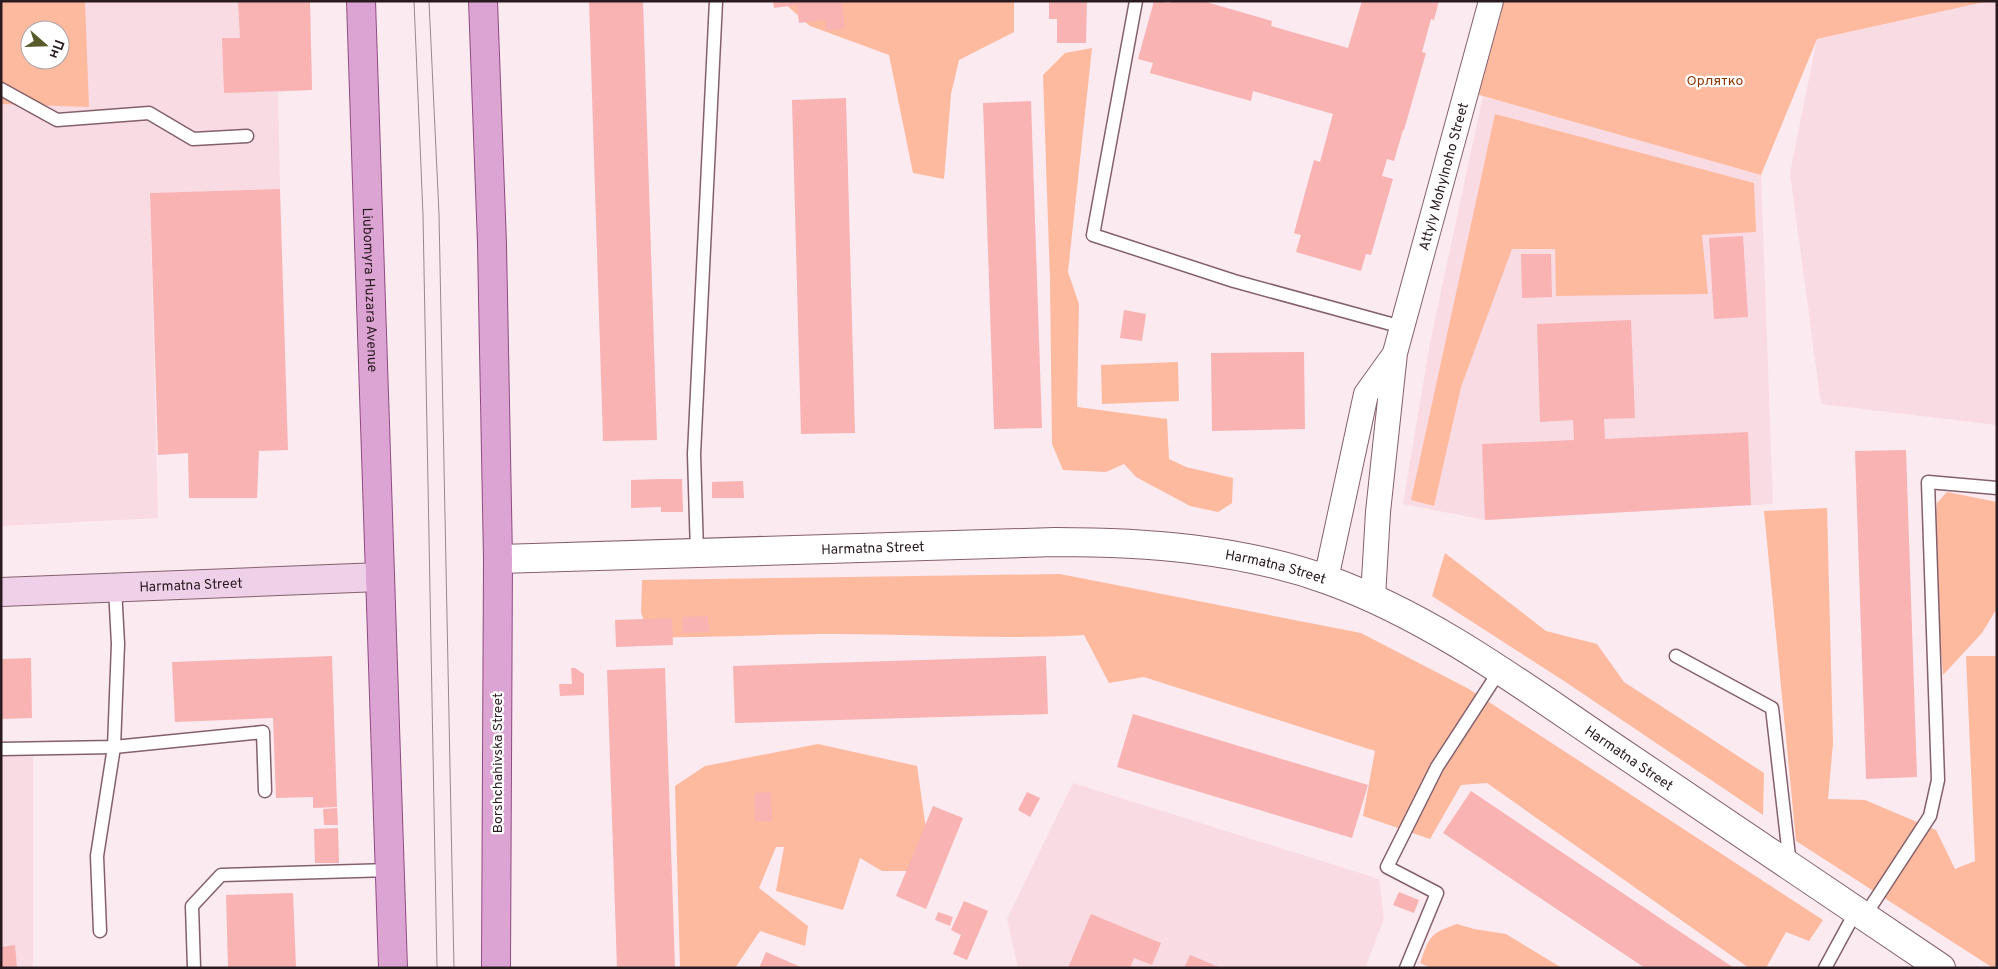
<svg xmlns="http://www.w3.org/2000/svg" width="1998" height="969" font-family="Overpass,sans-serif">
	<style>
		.built { fill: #f9dbe4; fill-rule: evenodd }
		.green { fill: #feba9f; fill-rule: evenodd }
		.building { fill: #f8b3b2 }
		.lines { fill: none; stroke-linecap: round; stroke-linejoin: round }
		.service-casing { stroke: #84606d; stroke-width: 15 }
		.minor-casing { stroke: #84606d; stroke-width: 26 }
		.tertiary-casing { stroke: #84606d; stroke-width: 30 }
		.secondary-casing { stroke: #84606d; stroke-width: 30 }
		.primary-casing { stroke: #8f4c82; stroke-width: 30 }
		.service { stroke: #fff; stroke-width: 12 }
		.minor { stroke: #fff; stroke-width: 24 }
		.tertiary { stroke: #fff; stroke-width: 28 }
		.secondary { stroke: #eed1e9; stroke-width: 28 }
		.primary { stroke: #dca4d3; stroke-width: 28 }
		.tram { stroke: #99898f; stroke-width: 1 }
		.labels { text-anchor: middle; stroke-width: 4.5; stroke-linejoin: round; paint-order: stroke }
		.park-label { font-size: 14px; fill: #8f3605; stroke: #fff }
		.street-label { font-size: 14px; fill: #2a1b20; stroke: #fff }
	</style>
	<rect width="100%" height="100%" fill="#fbeaf0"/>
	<g class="built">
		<path d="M1 1H310L312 90 278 92 280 189 150 193 158 518 1 526ZM30 30H60V60H30Z"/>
		<polygon points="1989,1 1997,1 1997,425 1821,404 1790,173 1817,39"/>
		<polygon points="1483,96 1761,175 1773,504 1485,520 1403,504 1430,343"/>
		<polygon points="33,748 33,968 1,968 1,749"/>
		<polygon points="1073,783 1379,879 1384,919 1365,968 1018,968 1007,919"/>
	</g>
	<g class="green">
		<path d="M1 1H85L89 107 1 104ZM30 30H60V60H30Z"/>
		<polygon points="782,1 1014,1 1014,32 959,60 951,94 944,179 913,173 889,55 810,26"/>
		<polygon points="1494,1 1989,1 1817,39 1761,175 1469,92"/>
		<polygon points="1092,48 1068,272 1079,304 1077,407 1167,419 1169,459 1186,467 1233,478 1232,503 1218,512 1190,506 1136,477 1124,464 1106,472 1063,470 1052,444 1050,280 1043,75 1065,53"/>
		<polygon points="1495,114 1754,183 1756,232 1702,235 1708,294 1556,296 1555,249 1512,249 1461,387 1434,506 1411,500"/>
		<polygon points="1178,362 1179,401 1102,404 1101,365"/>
		<polygon points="1947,492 1997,502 1997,608 1982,633 1943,675 1939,627 1936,513 1937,503"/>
		<polygon points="1827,508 1833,743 1828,799 1865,800 1936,830 1955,869 1975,861 1966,656 1997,656 1997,968 1993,968 1796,841 1764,511"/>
		<polygon points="1445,553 1546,631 1597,644 1624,682 1764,773 1763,815 1564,681 1432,596"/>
		<path d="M1060 574 1361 633 1469 689 1823 920 1809 941 1786 932 1766 968H1749L1487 783 1461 785 1430 839 1363 816 1375 751 1144 677 1109 683 1084 635C1001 640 919 634 837 634 775 634 713 638 651 637L641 613 642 580Z"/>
		<polygon points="818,744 917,766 932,871 882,871 860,858 843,910 776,891 784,847 776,847 759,888 808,926 805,946 760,931 735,968 680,968 675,786 705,766"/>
		<path d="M1457 924 1474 929 1506 934 1562 968H1431L1420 963C1430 936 1429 934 1457 924Z"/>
	</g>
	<g class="building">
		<polygon points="238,1 310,1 312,90 224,93 222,38 240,38"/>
		<polygon points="589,1 643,1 657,440 603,441"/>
		<polygon points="773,1 842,1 845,28 826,31 825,20 799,23 797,5 774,8"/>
		<polygon points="1049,1 1087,1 1086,43 1057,43 1057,19 1049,19"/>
		<polygon points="1154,1 1170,3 1170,1 1203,1 1272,21 1271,26 1348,48 1362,1 1439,1 1434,20 1431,19 1422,52 1426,53 1404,130 1403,130 1394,161 1387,159 1382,176 1393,179 1371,255 1366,254 1361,271 1296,252 1301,235 1294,233 1314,160 1320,162 1333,114 1253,91 1251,101 1150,73 1153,63 1138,59"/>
		<polygon points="846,98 855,433 801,434 792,100"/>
		<polygon points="1031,101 1042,428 994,429 983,103"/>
		<polygon points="280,189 288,450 259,451 257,498 189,498 188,453 158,455 150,193"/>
		<polygon points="1743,236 1748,317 1714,319 1709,238"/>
		<polygon points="1521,254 1551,254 1552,297 1522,298"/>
		<polygon points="1124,310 1146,314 1142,341 1120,338"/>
		<polygon points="1631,320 1635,418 1604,419 1605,439 1748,432 1751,505 1485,520 1482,444 1574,440 1573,420 1540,422 1537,324"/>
		<polygon points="1304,352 1305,429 1212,431 1211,353"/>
		<polygon points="1906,450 1917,777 1866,779 1855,451"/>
		<polygon points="661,479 682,479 683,512 661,512 661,507 631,508 631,480"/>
		<polygon points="743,481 744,498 712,498 712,482"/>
		<polygon points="708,616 709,632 682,633 682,617"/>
		<polygon points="672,618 673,645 616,647 615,620"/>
		<polygon points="332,656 337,807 313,808 313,797 276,798 273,718 175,722 172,662"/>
		<polygon points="1046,656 1048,714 735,723 733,666"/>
		<polygon points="31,658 32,718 1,719 1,659"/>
		<polygon points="571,668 575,668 584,674 584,695 560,696 559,684 572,684"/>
		<polygon points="665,668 675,968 617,968 607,670"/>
		<polygon points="1133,714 1368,785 1352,838 1117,767"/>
		<polygon points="1471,791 1734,968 1645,968 1443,833"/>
		<polygon points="771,792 772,821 755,821 754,793"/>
		<polygon points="1027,792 1040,798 1030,817 1018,810"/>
		<polygon points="933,806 963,818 926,909 896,896"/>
		<polygon points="337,808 338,825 324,825 323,809"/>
		<polygon points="338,828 339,863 315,863 314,829"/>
		<polygon points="1399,892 1419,900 1414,913 1393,905"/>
		<polygon points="293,893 296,968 228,968 226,895"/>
		<polygon points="964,901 988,911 967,960 953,954 961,935 951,930"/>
		<polygon points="938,912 953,917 950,926 935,920"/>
		<polygon points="1091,914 1161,943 1152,965 1134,958 1130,968 1068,968"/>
		<polygon points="15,945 17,968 1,968 1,947"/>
		<polygon points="766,952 803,968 759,968"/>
		<polygon points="1190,955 1221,968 1184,968"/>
	</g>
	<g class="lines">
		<g class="service-casing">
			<g id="service">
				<polyline points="1136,1 1093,235 1234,281 1402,327"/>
				<polyline points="1,89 57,120 149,113 193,139 247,136"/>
				<polyline points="697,553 694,454 716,1"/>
				<polyline points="1676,656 1772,708 1790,865"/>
				<polyline points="1,749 114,747 263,732 265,791"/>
				<polyline points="1864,917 1930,816 1938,780 1928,482 1997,488"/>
				<polyline points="100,931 97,856 114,747 118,644 115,588"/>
				<polyline points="194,968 192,906 221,875 390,870"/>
				<polyline points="1406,968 1437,893 1387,867 1437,767 1500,670"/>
				<polyline points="1825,968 1856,911"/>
			</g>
		</g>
		<g class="minor-casing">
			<g id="minor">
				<polyline points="1326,579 1366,394 1394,355"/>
				<path id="s1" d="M1373 597 1378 512 1395 353 1491 1"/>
			</g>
		</g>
		<g class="tertiary-casing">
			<g id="tertiary">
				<path id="s2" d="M498 559 1055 542C1147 542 1241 549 1328 580 1433 618 1523 686 1615 748 1723 822 1832 895 1941 968"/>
			</g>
		</g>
		<g class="secondary-casing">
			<g id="secondary">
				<path id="s3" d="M1 592 380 577"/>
			</g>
		</g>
		<g class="primary-casing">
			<g id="primary">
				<path id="s4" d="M361 1 393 968"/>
				<polyline points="483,1 492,244 498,559 496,968"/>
			</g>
		</g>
		<use href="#service" class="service"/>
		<use href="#minor" class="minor"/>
		<use href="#tertiary" class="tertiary"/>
		<use href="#secondary" class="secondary"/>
		<use href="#primary" class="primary"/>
		<g class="tram">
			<polyline points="414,1 423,215 437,968"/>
			<polyline points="429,1 439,214 454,968"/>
		</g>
	</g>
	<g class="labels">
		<g class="park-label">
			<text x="1715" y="85">Орлятко</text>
		</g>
		<g class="street-label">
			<text dy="5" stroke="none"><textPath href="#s1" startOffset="428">Attyly Mohylnoho Street</textPath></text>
			<text dy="5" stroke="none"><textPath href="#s4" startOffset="289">Liubomyra Huzara Avenue</textPath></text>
			<text dy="5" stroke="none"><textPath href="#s2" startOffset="375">Harmatna Street</textPath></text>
			<text dy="5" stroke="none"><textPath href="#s2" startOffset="780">Harmatna Street</textPath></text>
			<text dy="5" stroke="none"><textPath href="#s3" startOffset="190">Harmatna Street</textPath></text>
			<text dy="5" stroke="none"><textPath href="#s2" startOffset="1185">Harmatna Street</textPath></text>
			<text transform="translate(497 763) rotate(-90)" y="5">Borshchahivska Street</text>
		</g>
	</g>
	<rect width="1998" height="969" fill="none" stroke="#2a1b20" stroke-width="5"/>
	<g transform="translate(45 45) rotate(110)"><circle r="24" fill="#ffffff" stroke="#aaa4a6"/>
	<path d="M0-4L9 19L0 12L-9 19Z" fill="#585b29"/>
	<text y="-8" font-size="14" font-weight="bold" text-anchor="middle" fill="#2a1b20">Пн</text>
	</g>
</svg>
